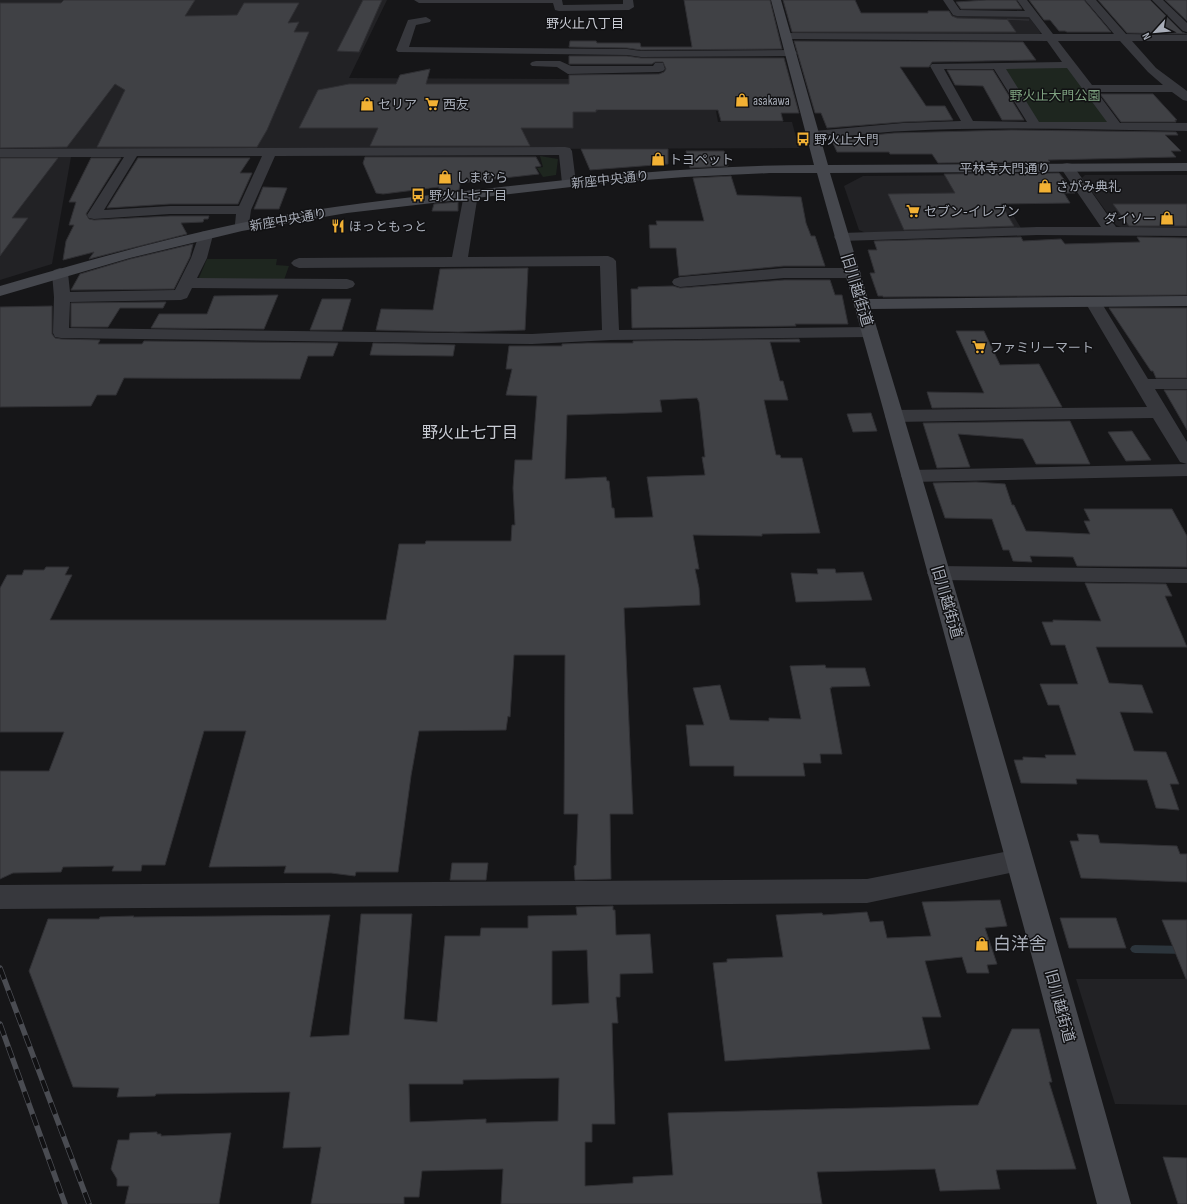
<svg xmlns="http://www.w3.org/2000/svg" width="1187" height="1204" font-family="'Sofia Sans Condensed','Noto Sans JP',sans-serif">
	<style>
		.built { fill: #222225 }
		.green { fill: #1e261f }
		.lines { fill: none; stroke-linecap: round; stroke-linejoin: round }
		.stream { fill: #2c353c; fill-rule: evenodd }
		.building { fill: #404145; stroke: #303034; fill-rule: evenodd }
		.street { fill: #37383d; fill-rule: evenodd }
		.secondary { fill: #45474d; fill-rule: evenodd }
		.rail-casing { stroke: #4a4c52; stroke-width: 5.5 }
		.rail { stroke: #111113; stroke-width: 4; stroke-dasharray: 12; stroke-linecap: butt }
		.labels { text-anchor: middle; stroke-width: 3; stroke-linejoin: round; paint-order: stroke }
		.far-neighbourhood-label { font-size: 13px; fill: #c9ccd4; stroke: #111113 }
		.far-park-label { font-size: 13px; fill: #7fa381; stroke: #111113 }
		.far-poi-label { font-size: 13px; fill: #a8adb8; stroke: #111113; text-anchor: start }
		.far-street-label { font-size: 13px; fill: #a8adb8; stroke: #111113 }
		.street-label { font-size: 15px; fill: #a8adb8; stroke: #111113 }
		.neighbourhood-label { font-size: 16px; fill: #c9ccd4; stroke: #111113 }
		.near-poi-label { font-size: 18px; fill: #a8adb8; stroke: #111113; text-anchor: start }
	</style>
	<rect width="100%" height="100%" fill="#161618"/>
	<g class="built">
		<polygon points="0,0 387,0 349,78 570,79 598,107 598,111 716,111 718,122 792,122 799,148 0,151"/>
		<polygon points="852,13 907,13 908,15 1025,16 1029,17 1041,33 1038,35 793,34 788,20 853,19"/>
		<polygon points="0,157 71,157 52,264 0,280"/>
		<polygon points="988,175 1021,228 866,233 859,230 844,186 863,176"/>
		<polygon points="1085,175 1187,175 1187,228 1125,229 1116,225 1082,178"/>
		<polygon points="1076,979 1187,979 1187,1105 1115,1104"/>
	</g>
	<g class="green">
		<polygon points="1070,65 1116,126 1035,125 998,66"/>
		<polygon points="540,156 558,159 556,175 543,177 537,168 543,167"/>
		<polygon points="207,259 277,259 276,265 289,266 284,280 198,280"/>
	</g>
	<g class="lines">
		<polygon class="stream" points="1135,945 1187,946 1187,954 1135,953 1132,952 1130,949 1132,946"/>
	</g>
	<g class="building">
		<polygon points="64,0 195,0 185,16 237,15 244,3 299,3 288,23 299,22 294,32 309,32 267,130 257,147 97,147 125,90 115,84 67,147 0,148 0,3 61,3"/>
		<polygon points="363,0 382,0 359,52 337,51"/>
		<polygon points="684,0 770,0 782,49 641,50 627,48 569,47 570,41 596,41 597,43 640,43 641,47 692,47"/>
		<polygon points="783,0 855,0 861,13 928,13 928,11 949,11 952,16 957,18 1029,20 1007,19 1016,32 792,32"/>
		<polygon points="986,0 1016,0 1022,9 961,9 956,2"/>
		<polygon points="1029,0 1084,0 1111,32 1067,32 1065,31 1059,31 1050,20 1044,20"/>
		<polygon points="1098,0 1150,0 1182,32 1187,34 1127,33"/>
		<polygon points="1165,0 1187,0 1187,21"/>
		<polygon points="794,41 1023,42 1036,60 932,62 929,67 900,67 926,106 945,106 953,120 903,122 827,128 821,113 815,113"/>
		<polygon points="569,56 627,56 641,58 784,58 799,113 781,113 783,121 721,121 718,110 596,110 596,112 573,112 573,128 521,128 530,146 370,146 378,128 299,128 318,90 349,84 396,84 400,75 430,69 426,84 569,84 569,75 659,74 664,72 666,69 663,62 655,62 652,64 569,64"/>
		<polygon points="947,70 993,70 1024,120 1002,120 983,86 955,85"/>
		<polygon points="1100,94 1153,94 1177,120 1175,120 1176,122 1121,122"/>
		<polygon points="1011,130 1176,132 1178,135 1165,135 1181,151 1171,151 1176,157 1048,160 1050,162 938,163 932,154 890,154 889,152 837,152 831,139 894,133"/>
		<polygon points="581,149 668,149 668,164 590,170"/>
		<polygon points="686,151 724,151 728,166 690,168"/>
		<polygon points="365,157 536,157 541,166 535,167 539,174 460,183 459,190 437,193 439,187 383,194 376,193 363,163"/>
		<polygon points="0,158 58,158 12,218 28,218 0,256"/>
		<polygon points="91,158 121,158 86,214 89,219 94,220 170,216 209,216 208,219 204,219 203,222 181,223 187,234 89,259 94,252 63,260 66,241 74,225 69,225 76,202 69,202"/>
		<polygon points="138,158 250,158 240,173 252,173 238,204 170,204 107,208"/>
		<polygon points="1059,173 1075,193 1064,193 1070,203 1001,204 1014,226 904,230 888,194 955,193 944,174"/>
		<polygon points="731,176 737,195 801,197 806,223 811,236 815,236 825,266 784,266 679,276 676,248 650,248 649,225 657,225 656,221 704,221 693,178"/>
		<polygon points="263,187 287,188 279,209 254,209"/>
		<polygon points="458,202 458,211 432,211 434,204"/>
		<polygon points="1113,204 1187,204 1187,226 1129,226"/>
		<polygon points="1021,237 1023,241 1061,239 1065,244 1140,242 1137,237 1187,238 1187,295 883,297 883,296 878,296 870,273 875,273 868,250 877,250 874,241"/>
		<polygon points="193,244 190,257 174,289 71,290 80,274 130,259"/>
		<polygon points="528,268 525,330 458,332 376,330 381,309 433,310 440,269"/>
		<polygon points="784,280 830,280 835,295 842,295 848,324 795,324 796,326 632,328 631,289 638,289 638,287 673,286 680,288"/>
		<polygon points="278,295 264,329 151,328 159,314 207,314 214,296"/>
		<polygon points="322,299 351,299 342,330 310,330"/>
		<polygon points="166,302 163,308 120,308 108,327 71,327 71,303"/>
		<polygon points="52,306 52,334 55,338 61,339 100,340 98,344 142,344 144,341 338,343 333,356 308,356 300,379 124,378 116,395 97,395 91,406 0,407 0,307"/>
		<polygon points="1109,308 1187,308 1187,378 1156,378 1153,371 1151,371"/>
		<polygon points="956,331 984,331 1000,365 1039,364 1062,407 932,408 927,392 984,393"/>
		<path d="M799 339 800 342H770L780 381H783L788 400H764L776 455H780L781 458H802L820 533 762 534V536L693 535 699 569H695L699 588 700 605 624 608 633 814H610L611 879 575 880 574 866 576 865 578 814H564L565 655H514L510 717 508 716 506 730 419 731 411 776 398 872H356L355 876 331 873H284L286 866 209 867 246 731H204L165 865H142L141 871H112L114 866 63 867 61 872 13 873 0 879V771H49L64 732H0V588L7 575H22L24 570H44L46 567H69L65 575H72L50 620H386L399 544H425L426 541H511L512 525H515L513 488 515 460H532L537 396 506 395 512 369H506L509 346H562V344L587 343H633V341ZM697 398 699 402 705 457H702L705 475 647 477 653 517 615 518 614 508H612L609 481H607L606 477 565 479 567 415 662 412 660 400Z"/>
		<polygon points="373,343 455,345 453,356 370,355"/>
		<polygon points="1164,390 1187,390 1187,430"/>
		<polygon points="871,413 877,431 853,432 847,414"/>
		<polygon points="1070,421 1090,464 1036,464 1023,439 958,434 970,467 937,468 923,423"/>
		<polygon points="1132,431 1151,460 1126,461 1108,432"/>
		<polygon points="976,482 1005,484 1012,505 1014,505 1026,531 1090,534 1084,521 1090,521 1084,509 1172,509 1187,536 1187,567 1077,566 1073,557 1030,556 1032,562 1013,561 1009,550 1003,550 992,519 945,518 933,483"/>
		<polygon points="817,569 835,569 836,573 863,572 872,600 796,602 791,573 818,574"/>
		<polygon points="1085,583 1166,584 1172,596 1165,596 1187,647 1096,647 1109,683 1142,685 1153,713 1120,712 1134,751 1166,752 1179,784 1170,784 1179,810 1156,808 1147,780 1076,779 1077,784 1021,783 1014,760 1023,760 1023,757 1046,758 1045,755 1076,755 1059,705 1048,705 1040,684 1078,684 1065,645 1051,645 1042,622 1053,622 1053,620 1101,621"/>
		<polygon points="825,665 826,668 865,668 870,686 831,687 832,688 830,688 842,754 820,754 821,763 803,763 805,776 734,776 734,766 690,766 686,725 704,725 693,688 720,685 730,720 769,721 769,718 801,719 790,666"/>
		<polygon points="1077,834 1098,835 1100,843 1177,846 1180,854 1187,854 1187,882 1081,878 1070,841 1079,841"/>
		<polygon points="452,863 488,863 486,880 450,880"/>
		<polygon points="1000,900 1007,926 985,928 997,964 987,965 989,973 967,973 962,957 925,961 941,1017 922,1017 930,1049 725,1061 713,963 727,962 727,959 783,957 776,915 822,913 823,915 867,912 870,922 883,921 887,938 931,936 922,902"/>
		<path d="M613 906V910H615L616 935 650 934 653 973 620 974V997H616L618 1023H612L615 1124H592V1142H585V1186L633 1183V1177L673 1175 668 1113 978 1105 1012 1029H1039L1052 1082H1049L1076 1169 996 1170 1000 1189 940 1191 935 1169 817 1172 822 1204H501L503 1169 422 1171 419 1197H404V1204H311L321 1147 283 1148 290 1092 156 1094 155 1096 117 1097 119 1088 73 1087 29 971 48 919H99L100 917 134 916 133 917 330 915 310 1037 349 1035 361 914H412L404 1019 437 1022 445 936H480L481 928H528V916L577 915 576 907ZM587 950 589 1003 552 1005V951ZM559 1078 558 1121 486 1123V1119L410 1122 409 1084H463V1080Z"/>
		<polygon points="1060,918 1116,918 1126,948 1069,948"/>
		<polygon points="1162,920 1187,920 1187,979 1186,979"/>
		<polygon points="157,1132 157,1134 161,1134 161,1136 231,1133 219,1204 125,1204 129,1186 117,1186 117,1179 111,1169 118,1140 129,1140 130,1133"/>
		<polygon points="1163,1157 1187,1158 1187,1204 1178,1204"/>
	</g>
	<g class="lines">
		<g class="street">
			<polygon points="414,0 562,0 563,5 623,4 623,0 633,0 634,7 629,10 559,11 555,10 553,3 419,3"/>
			<path d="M943 0H953L960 10 1025 11 1017 0H1027L1053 34H1114L1085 0H1096L1126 34 1187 35V41H1132L1156 68 1187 91V101L1183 100 1172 92H1097L1120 123H1187V131C1093 130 999 126 905 131 875 132 844 137 814 139L809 138 808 135 809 132 814 131 903 123 961 121 930 66 932 64 1062 62 1047 41 786 39 780 36 786 33 1042 34 1029 17 957 16 953 15ZM1058 41H1120L1148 72 1163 85H1092ZM1067 68 1107 122H1039L1006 69ZM944 69H994L1027 122 973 121Z"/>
			<polygon points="1152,0 1163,0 1187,23 1187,32 1183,31"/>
			<polygon points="426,17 431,20 430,22 416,25 409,47 627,49 641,51 791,50 795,51 797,53 795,55 791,56 641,57 627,55 398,52 396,50 408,20"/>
			<polygon points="536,61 560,61 571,66 653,66 655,63 663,63 665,69 663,71 659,72 568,74 557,67 532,66 530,64 532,62"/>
			<path d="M565 147 570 148 572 151 576 183 574 186 569 187 564 186 562 183 559 155 275 156 251 210 249 224 247 227 242 228 237 227 235 224 236 214H170L94 219 89 218 87 215 124 157H0V149ZM137 156H262L239 206H170L104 210Z"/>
			<polygon points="1067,163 1072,164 1116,227 1187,228 1187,236 1037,235 841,241 836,240 834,237 836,234 841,233 1037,227 1101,227 1060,167 1062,164"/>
			<polygon points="471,190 476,191 478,194 468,257 608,256 613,258 616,261 619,330 870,327 876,328 878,332 876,336 870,337 611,340 532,344 61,338 55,337 53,333 54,297 52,273 54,270 60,268 66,270 68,273 70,292 175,290 191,258 199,235 201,232 206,231 211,232 213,235 207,258 197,278 347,279 353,281 355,284 353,287 347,289 192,288 187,298 181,300 70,302 69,328 532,334 602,330 600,266 299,268 294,266 291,263 294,260 299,258 452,257 464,194 466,191"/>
			<polygon points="784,268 853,268 859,270 861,273 859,276 853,278 784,278 680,287 674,285 672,282 674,279 680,277"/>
			<polygon points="1093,297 1099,299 1101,302 1148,379 1187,379 1187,389 1155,389 1187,442 1187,464 1180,462 1153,418 894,422 887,420 885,416 887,412 894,410 1147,407 1085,302 1087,299"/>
			<polygon points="1187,464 1187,476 911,482 904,480 901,476 904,472 911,470"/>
			<polygon points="938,566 1187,569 1187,583 938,580 930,578 927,573 930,568"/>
			<polygon points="1019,849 1029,852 1033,860 1029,868 1019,871 867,903 0,909 0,885 867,879"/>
		</g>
		<path class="secondary" d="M771 0H781L828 165 1187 163V171L830 173 868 299 1187 296V306L871 309C962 606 1047 905 1131 1204H1097L1036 972 882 405 817 173H770L685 177 606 183 347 213 242 231 130 258 0 296V286C80 263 159 240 241 223 318 207 397 199 475 190 588 177 701 165 814 165Z"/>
		<g class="rail-casing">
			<g id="rail">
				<polyline points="0,968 89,1204"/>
				<polyline points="0,1024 65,1204"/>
			</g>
		</g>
		<use href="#rail" class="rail"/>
	</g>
	<defs>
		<g id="shop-bare" transform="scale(1.08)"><path d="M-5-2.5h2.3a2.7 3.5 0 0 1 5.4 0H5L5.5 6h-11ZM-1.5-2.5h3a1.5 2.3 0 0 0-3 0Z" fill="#f2b134" stroke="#111113" stroke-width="2.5" paint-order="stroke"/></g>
		<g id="supermarket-bare" transform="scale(1.08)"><path d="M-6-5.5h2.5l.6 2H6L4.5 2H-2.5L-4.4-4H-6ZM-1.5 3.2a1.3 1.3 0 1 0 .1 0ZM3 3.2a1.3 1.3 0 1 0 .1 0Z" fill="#f2b134" stroke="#111113" stroke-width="2.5" paint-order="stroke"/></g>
		<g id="bus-bare" transform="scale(1.08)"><path d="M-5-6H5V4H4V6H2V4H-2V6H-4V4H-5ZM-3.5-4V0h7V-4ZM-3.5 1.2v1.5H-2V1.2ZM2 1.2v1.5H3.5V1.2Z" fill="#f2b134" stroke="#111113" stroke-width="2.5" paint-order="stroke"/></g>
		<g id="restaurant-bare" transform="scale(1.08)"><path d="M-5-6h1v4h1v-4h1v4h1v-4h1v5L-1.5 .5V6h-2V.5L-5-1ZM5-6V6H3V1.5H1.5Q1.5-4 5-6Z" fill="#f2b134" stroke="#111113" stroke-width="2.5" paint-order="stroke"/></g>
	</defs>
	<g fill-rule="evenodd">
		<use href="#shop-bare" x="742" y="100"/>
		<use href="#shop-bare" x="367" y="104"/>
		<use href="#supermarket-bare" x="432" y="104"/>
		<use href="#bus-bare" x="803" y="139"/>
		<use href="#shop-bare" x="658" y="159"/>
		<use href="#shop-bare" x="445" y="177"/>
		<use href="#shop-bare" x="1045" y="186"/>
		<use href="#bus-bare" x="418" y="195"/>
		<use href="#supermarket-bare" x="913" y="211"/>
		<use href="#shop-bare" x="1167" y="218"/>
		<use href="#restaurant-bare" x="338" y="226"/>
		<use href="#supermarket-bare" x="979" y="347"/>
		<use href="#shop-bare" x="982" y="944"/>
	</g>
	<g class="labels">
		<g class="far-neighbourhood-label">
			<text x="585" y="28">野火止八丁目</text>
		</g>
		<g class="far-park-label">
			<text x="1055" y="100">野火止大門公園</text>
		</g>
		<g class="far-poi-label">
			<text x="753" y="105">asakawa</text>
			<text x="378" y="109">セリア</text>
			<text x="443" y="109">西友</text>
			<text x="814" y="144">野火止大門</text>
			<text x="669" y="164">トヨペット</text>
			<text x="456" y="182">しまむら</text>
			<text x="1056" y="191">さがみ典礼</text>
			<text x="429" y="200">野火止七丁目</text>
			<text x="924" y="216">セブン-イレブン</text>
			<text x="1156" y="223" text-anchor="end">ダイソー</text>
			<text x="349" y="231">ほっともっと</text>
			<text x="990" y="352">ファミリーマート</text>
		</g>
		<g class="far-street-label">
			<text x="1005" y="173">平林寺大門通り</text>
			<text transform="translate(610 179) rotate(-6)" y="5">新座中央通り</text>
			<text transform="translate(288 219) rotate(-10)" y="5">新座中央通り</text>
		</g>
		<g class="street-label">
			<text transform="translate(857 290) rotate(73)" y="5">旧川越街道</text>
			<text transform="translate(947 602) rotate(74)" y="5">旧川越街道</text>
			<text transform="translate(1060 1006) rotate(75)" y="5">旧川越街道</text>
		</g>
		<g class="neighbourhood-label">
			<text x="470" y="438">野火止七丁目</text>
		</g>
		<g class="near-poi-label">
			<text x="993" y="950">白洋舎</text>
		</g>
	</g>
	<g transform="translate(1155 32) rotate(243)" stroke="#111113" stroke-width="3" paint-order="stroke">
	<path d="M0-3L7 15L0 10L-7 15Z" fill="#a8adb8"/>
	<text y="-6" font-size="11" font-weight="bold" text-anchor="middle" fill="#a8adb8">N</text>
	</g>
</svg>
